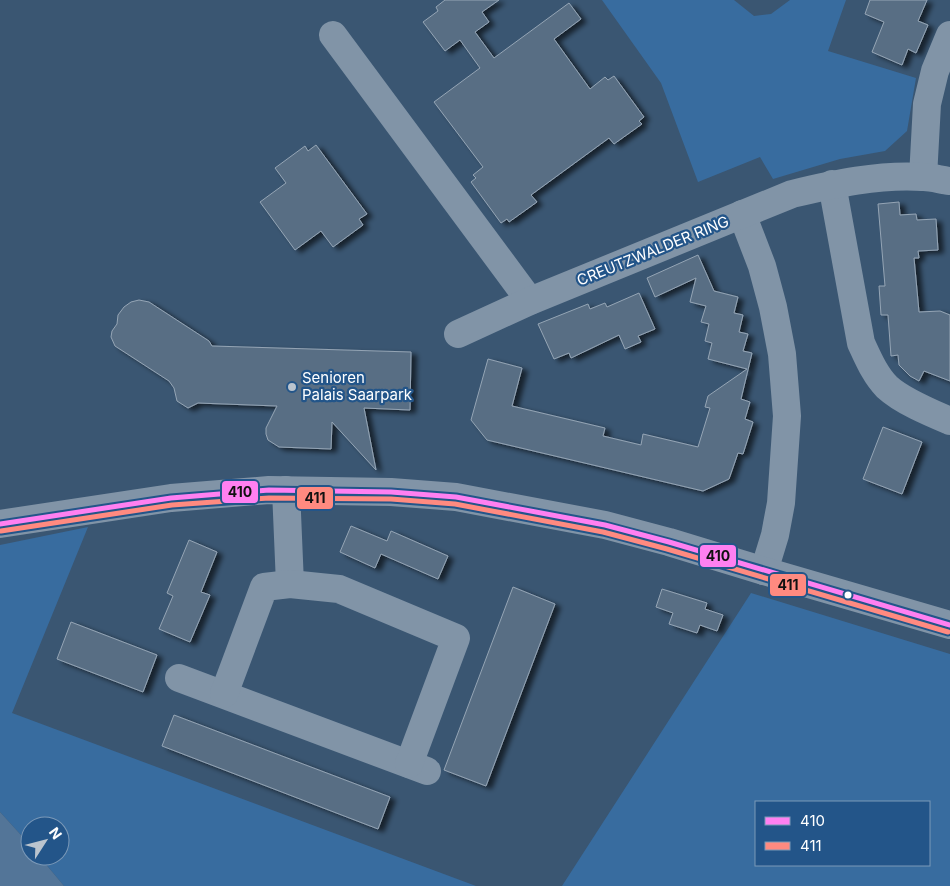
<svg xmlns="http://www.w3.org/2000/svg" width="950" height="886" font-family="Inter,sans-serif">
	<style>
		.green { fill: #386c9f; fill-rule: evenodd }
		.water { fill: #537598 }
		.building { fill: #586e84; stroke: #95a5b5; filter: url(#shadow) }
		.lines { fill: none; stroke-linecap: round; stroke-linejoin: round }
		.minor { stroke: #8194a7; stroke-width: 28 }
		.bus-1-casing { stroke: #235589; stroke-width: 9 }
		.bus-2-casing { stroke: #235589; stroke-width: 9 }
		.bus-1 { stroke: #ff80f1; stroke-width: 5 }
		.bus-2 { stroke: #ff8a80; stroke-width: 5 }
		.poi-dot { fill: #bac4ce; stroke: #235589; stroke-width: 2 }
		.bus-dot { fill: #fff; stroke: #235589; stroke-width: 2 }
		.labels { text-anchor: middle; stroke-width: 4.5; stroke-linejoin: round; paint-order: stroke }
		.street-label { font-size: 15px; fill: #fff; stroke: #235589 }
		.poi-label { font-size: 15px; fill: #fff; stroke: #235589; text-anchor: start }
		.line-badge { stroke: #235589; stroke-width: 2 }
		.pale-badge-label { font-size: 14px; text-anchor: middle; font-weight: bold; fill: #111 }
	</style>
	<defs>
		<filter id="shadow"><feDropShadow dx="5.5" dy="3" stdDeviation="2.5" flood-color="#0009"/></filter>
	</defs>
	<rect width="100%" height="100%" fill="#3a5672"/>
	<g class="green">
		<polygon points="602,0 734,0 754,16 771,14 790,0 846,0 828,51 916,78 907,131 885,151 840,159 773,179 760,157 698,182 661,83"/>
		<polygon points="88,527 12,713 476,886 64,886 39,856 60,856 60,826 30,826 30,845 0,812 0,545"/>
		<path d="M751 593 950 654V886H562ZM756 802H929V865H756Z"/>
	</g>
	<polygon class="water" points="0,812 30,845 30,856 39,856 64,886 0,886"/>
	<g class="building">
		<polygon points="445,0 499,0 482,12 489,22 475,32 494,58 569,3 581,19 554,39 590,89 605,77 608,80 614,76 644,117 639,121 642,124 614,144 609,138 531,195 537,202 509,222 507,219 501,223 471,182 476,178 473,175 483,167 434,102 480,68 460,40 445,51 423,22 438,11 436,7"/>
		<polygon points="870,0 927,0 918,21 928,25 916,53 908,49 902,65 872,52 884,22 865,14"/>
		<polygon points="316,145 367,214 359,219 363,225 333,247 321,231 295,250 260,202 286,183 275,168 305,146 308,151"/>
		<polygon points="899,202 900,215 916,214 917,220 936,219 938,250 918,251 919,258 914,258 919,312 940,311 950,315 950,381 924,371 919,381 910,376 899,365 898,355 891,356 888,315 881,315 879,286 885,286 878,204"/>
		<polygon points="698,255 714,291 738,297 734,313 743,315 739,332 748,334 743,351 752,353 741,399 750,402 745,419 753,422 743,454 738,453 729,479 703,491 487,440 471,420 488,359 522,368 512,406 605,428 603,436 641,445 643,434 698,447 710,408 705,407 708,396 747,369 708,359 712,343 705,341 709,324 701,322 706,306 690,302 696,278 655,297 647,278"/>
		<polygon points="639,293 655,329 638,336 641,342 625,349 619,335 571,358 569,353 554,359 538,324 588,304 590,309 605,303 607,307"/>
		<polygon points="139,300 149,302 209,341 212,346 411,352 410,410 364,408 376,470 332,422 331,449 279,447 268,440 266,434 266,428 277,406 198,403 188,408 177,401 174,388 169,381 115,346 111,337 112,331 117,324 118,315 124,307 131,302"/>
		<polygon points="883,427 922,442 902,494 863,479"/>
		<polygon points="351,526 387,541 391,531 448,556 438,579 381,554 375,568 340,552"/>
		<polygon points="189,540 217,552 201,592 210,595 190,642 159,629 173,596 167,593"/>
		<polygon points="513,587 555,604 486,786 444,770"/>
		<polygon points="662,589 707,603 705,609 723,615 717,631 700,625 697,633 669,624 673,613 656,607"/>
		<polygon points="71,622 157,655 143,692 57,659"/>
		<polygon points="174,715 390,797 378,829 162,746"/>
	</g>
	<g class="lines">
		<g class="minor">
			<polyline points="333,35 530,301"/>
			<polyline points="923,177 927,104 935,71 950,35"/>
			<path d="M832 184 861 343C868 358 875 375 887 387 902 401 931 413 950 421"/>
			<polyline points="742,214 762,266 773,307 782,354 787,416 781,503 775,535 764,571"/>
			<path d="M458 334 530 301 792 194C834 184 879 174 923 177 932 177 941 180 950 181"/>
			<polyline points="286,490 290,584"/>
			<polyline points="0,524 171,498 269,490 391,492 456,497 605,525 669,542 764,571 950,625"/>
			<polyline points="179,678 427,771"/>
			<polyline points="224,694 264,587 290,584 339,589 456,638 409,764"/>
		</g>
		<g class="bus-1-casing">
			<polyline id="bus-1" points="0,524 171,498 269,490 391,492 456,497 605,525 669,542 950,625"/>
		</g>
		<g class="bus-2-casing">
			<polyline id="bus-2" points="1,531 172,505 269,498 391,499 455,504 603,532 667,549 948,632"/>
		</g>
		<use href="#bus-1" class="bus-1"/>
		<use href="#bus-2" class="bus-2"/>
	</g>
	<circle class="poi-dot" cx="292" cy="387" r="5"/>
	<circle class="bus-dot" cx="848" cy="595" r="4.5"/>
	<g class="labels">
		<g class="street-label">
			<text transform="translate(653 251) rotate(-22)" y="5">CREUTZWALDER RING</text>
		</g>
		<g class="poi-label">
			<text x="302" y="383">Senioren<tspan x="302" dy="17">Palais Saarpark</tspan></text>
		</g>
	</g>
	<g class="line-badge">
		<rect x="221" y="480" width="38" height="24" rx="5" fill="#ff80f1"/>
		<rect x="296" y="486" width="38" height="24" rx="5" fill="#ff8a80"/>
		<rect x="699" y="544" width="38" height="24" rx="5" fill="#ff80f1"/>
		<rect x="769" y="573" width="38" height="24" rx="5" fill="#ff8a80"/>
	</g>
	<g class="pale-badge-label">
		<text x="240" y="497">410</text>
		<text x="315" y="503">411</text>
		<text x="718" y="561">410</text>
		<text x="788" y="590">411</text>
	</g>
	<rect x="755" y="801" width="175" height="65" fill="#235589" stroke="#7b99b8"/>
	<rect x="765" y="817" width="25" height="8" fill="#ff80f1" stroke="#7b99b8"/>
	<text x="800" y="826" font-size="15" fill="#ffffff">410</text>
	<rect x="765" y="842" width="25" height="8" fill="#ff8a80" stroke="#7b99b8"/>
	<text x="800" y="851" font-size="15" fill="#ffffff">411</text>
	<g transform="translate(45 841) rotate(54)"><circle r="24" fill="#235589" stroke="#7b99b8"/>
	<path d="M0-4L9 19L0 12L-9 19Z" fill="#bac4ce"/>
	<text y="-8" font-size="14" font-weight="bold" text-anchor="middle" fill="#ffffff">N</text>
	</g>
</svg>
